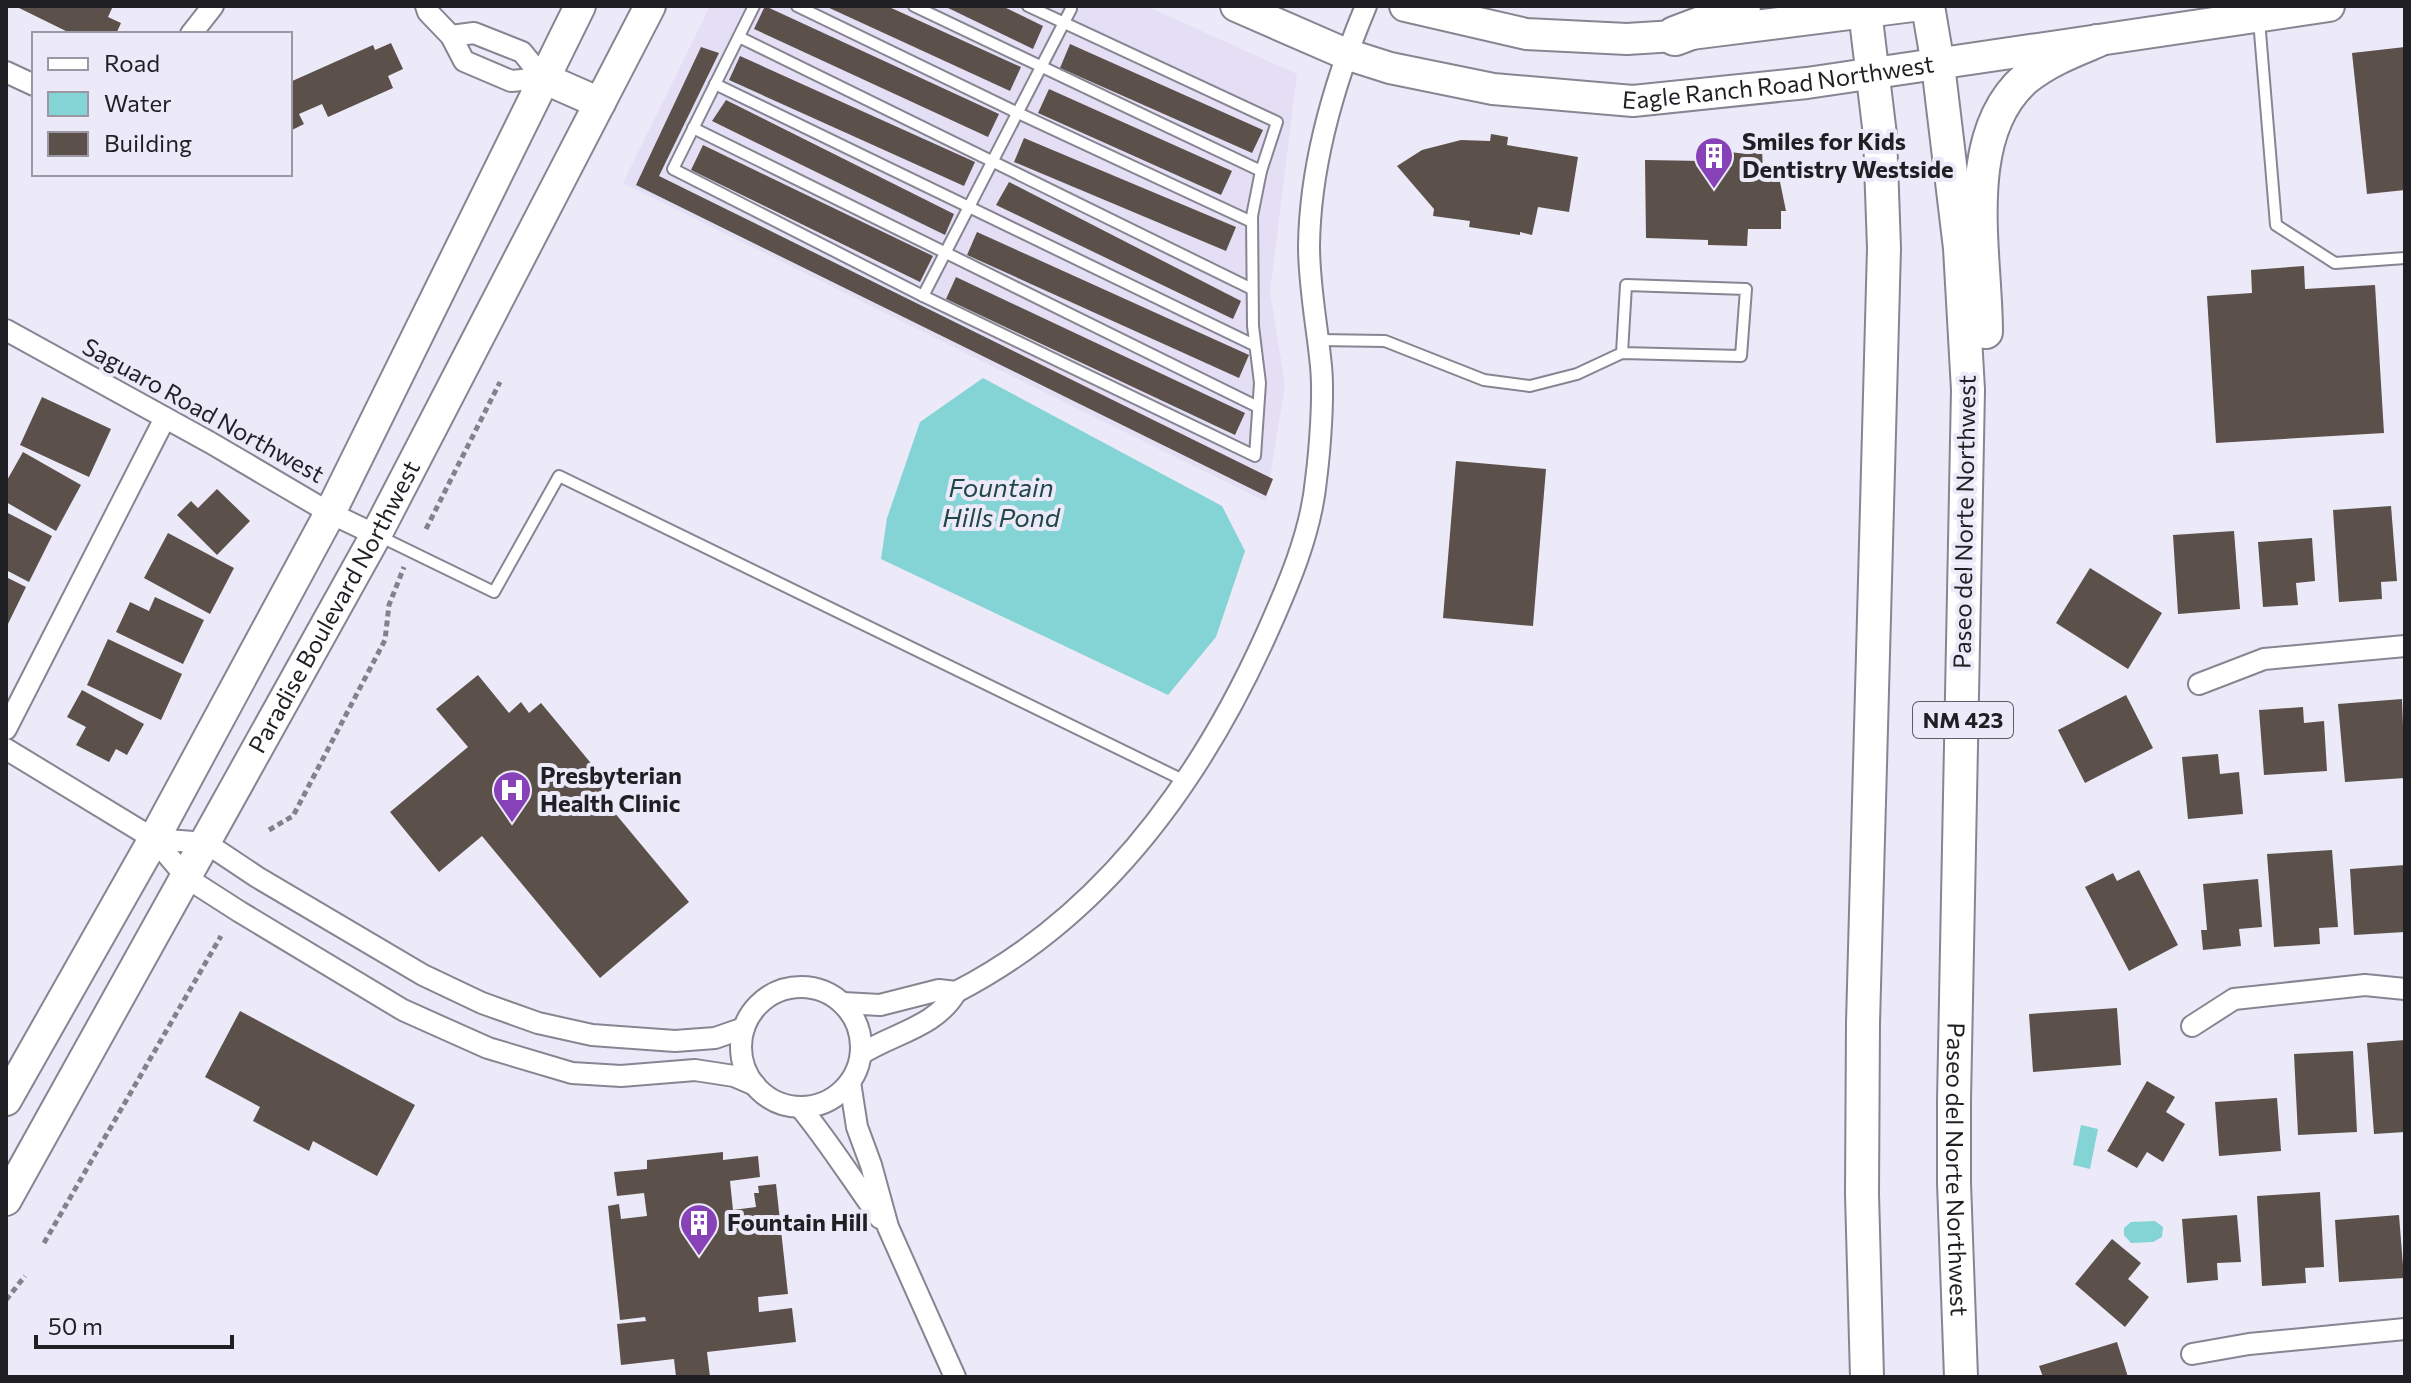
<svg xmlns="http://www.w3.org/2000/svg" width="2411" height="1383" font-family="Commissioner,sans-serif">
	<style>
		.industrial { fill: #e4dff5 }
		.water { fill: #84d4d5 }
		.building { fill: #5b514a }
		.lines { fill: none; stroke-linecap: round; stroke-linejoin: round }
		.lane-casing { stroke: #868591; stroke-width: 14 }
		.street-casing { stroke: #868591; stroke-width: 24 }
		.secondary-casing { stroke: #868591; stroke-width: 34 }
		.primary-casing { stroke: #868591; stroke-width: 36 }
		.highway-casing { stroke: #868591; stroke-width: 42 }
		.path { stroke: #83828b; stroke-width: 5; stroke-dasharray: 6 4; stroke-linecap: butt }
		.lane { stroke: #fff; stroke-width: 10 }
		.street { stroke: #fff; stroke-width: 20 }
		.secondary { stroke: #fff; stroke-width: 30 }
		.primary { stroke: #fff; stroke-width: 32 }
		.highway { stroke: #fff; stroke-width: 38 }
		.labels { text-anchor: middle; stroke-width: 8; stroke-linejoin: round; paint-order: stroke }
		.shield { fill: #eceaf8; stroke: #5d5c64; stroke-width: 2 }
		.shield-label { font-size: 22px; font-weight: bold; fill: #201f24 }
		.street-label { font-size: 24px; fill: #201f24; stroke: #eceaf8 }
		.poi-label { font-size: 24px; font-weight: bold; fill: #201f24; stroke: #eceaf8; text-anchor: start }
		.water-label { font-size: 26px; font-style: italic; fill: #214747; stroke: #eceaf8 }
	</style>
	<rect width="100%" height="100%" fill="#eceaf8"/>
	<polygon class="industrial" points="710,6 1146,6 1297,74 1270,292 1285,385 1266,502 623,183"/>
	<g class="water">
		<polygon points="983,378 1222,506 1245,551 1216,637 1168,695 881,559 887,518 920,422"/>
		<polygon points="2081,1125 2098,1129 2090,1169 2073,1165"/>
		<polygon points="2155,1221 2163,1227 2162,1237 2153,1242 2131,1243 2124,1235 2124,1228 2131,1222"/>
	</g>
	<g class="building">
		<polygon points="15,6 113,6 108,17 121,23 116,34 72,34"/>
		<polygon points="765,6 999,114 988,137 754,29"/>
		<polygon points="825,6 887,6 1021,67 1010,91"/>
		<polygon points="944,6 1002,6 1043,26 1033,49"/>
		<polygon points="391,43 403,69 388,76 393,88 328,117 322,104 299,114 304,124 290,131 290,82 373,45 375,50"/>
		<polygon points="1070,44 1263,130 1252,153 1060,68"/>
		<polygon points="701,47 719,53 659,176 1273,479 1266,496 636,185"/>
		<polygon points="2405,47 2405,190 2367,194 2352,53"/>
		<polygon points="740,56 975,162 964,186 729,80"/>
		<polygon points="1049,89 1232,171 1221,195 1038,113"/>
		<polygon points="726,100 954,214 945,235 712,121"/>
		<polygon points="1491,134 1508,137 1507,145 1578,157 1569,212 1538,207 1532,235 1520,232 1520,235 1469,227 1470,221 1433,216 1434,209 1397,166 1422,150 1461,140 1490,141"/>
		<polygon points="1024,138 1236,227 1226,251 1014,162"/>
		<polygon points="703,145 933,256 920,282 691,170"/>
		<polygon points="1712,150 1747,154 1762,150 1763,170 1777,167 1786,211 1781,211 1781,229 1748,229 1747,246 1708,245 1708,240 1646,238 1645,160 1704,161 1711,158"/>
		<polygon points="1009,182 1241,301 1233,319 996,205"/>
		<polygon points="977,232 1249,355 1239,378 967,255"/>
		<polygon points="2304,266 2305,289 2375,285 2384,433 2216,443 2207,296 2252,293 2251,270"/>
		<polygon points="956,277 1245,413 1235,435 946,299"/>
		<polygon points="42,397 111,429 89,477 20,445"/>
		<polygon points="23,452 81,485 56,531 6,502 6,482"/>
		<polygon points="1456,461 1546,469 1533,626 1443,618"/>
		<polygon points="217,489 250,521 217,555 177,515 191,501 198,508"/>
		<polygon points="2391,506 2397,581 2381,582 2382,599 2339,602 2333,510"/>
		<polygon points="6,512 52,536 29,582 6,570"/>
		<polygon points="2234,531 2240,609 2178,614 2173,535"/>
		<polygon points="168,533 234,568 210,614 144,578"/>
		<polygon points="2312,538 2315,581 2296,583 2298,605 2263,607 2258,542"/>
		<polygon points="2090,568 2162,613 2128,669 2056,623"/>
		<polygon points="6,577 26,587 6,628"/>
		<polygon points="155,597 204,620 183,664 116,632 130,602 149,611"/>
		<polygon points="108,639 182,674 161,720 87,685"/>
		<polygon points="478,675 509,713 521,702 529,713 541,703 609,785 599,794 689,902 600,978 482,836 439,872 390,812 468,747 436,709"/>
		<polygon points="82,690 144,724 127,755 116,749 109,762 76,745 86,727 67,717"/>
		<polygon points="2126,695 2153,748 2085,783 2058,730"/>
		<polygon points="2402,699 2405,778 2345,782 2338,704"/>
		<polygon points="2303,707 2304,723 2324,721 2327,771 2264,775 2259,710"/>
		<polygon points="2218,754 2220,774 2239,772 2243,814 2188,819 2182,757"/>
		<polygon points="2332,850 2338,927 2319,928 2320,944 2274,947 2267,854"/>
		<polygon points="2405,865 2405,932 2354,935 2350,869"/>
		<polygon points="2139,870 2178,945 2129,971 2085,887 2113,873 2117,881"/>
		<polygon points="2258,879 2262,927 2239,929 2241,946 2203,950 2201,930 2207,930 2203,884"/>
		<polygon points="2117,1008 2121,1065 2033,1072 2029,1014"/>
		<polygon points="240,1011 415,1105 377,1176 313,1141 309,1151 253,1121 260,1107 205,1077"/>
		<polygon points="2405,1040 2405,1132 2374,1134 2367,1043"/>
		<polygon points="2353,1051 2357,1132 2298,1135 2294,1054"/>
		<polygon points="2147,1081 2175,1097 2166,1112 2185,1124 2163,1162 2147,1152 2137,1168 2107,1151"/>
		<polygon points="2277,1098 2281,1151 2219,1156 2215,1102"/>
		<polygon points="723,1152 723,1160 758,1156 760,1177 730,1181 733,1210 756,1207 754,1193 759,1193 758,1186 776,1184 788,1294 758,1297 759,1312 792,1308 796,1342 707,1352 710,1377 676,1377 674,1359 621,1365 617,1324 646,1321 645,1317 620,1320 608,1206 619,1204 621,1219 647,1216 644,1193 617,1196 614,1172 647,1169 647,1160"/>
		<polygon points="2320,1192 2324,1267 2305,1268 2306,1283 2262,1286 2257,1196"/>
		<polygon points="2237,1215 2241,1262 2217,1263 2218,1280 2187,1283 2182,1219"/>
		<polygon points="2399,1215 2404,1278 2339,1282 2335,1220"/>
		<polygon points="2112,1239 2141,1263 2128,1279 2149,1297 2125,1327 2075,1284"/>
		<polygon points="2117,1342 2128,1377 2043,1377 2039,1366"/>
	</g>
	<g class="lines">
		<g class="lane-casing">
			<g id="lane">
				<polyline points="754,6 673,169 923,296 1255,456 1260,383 1253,326 1252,216 1261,171 1277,122 1028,6"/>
				<polyline points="797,6 1018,113 1252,222"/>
				<polyline points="914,6 1261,171"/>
				<polyline points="2259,20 2276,225 2335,263 2405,258"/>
				<polyline points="739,37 1252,289"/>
				<polyline points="715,84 1254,345"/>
				<polyline points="693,128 1258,407"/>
				<polyline points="923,296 1071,9"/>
				<polyline points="1318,340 1385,341 1484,380 1530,386 1577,374 1622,353 1741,356 1746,289 1626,285 1622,353"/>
				<polyline points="379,536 494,592 559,476 1185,781"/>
			</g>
		</g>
		<g class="street-casing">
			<g id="street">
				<polyline points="426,6 428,12 451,36 464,61 511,81 543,78"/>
				<polyline points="191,34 213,6"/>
				<polyline points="451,36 474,33 522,52 543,78"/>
				<polyline points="6,72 34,85"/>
				<polyline points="6,330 211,443 330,513 376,535"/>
				<polyline points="2199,684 2264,659 2405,646"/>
				<polyline points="6,729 165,418"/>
				<polyline points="6,749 154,839"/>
				<circle cx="801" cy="1047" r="60"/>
				<path d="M956 992C1102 917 1200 781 1266 635 1288 586 1311 533 1316 480 1320 449 1324 396 1321 366 1317 325 1309 286 1309 246 1310 165 1335 80 1366 6"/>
				<path d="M843 1003 880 1005 939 990 956 992C936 1027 894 1033 861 1054"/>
				<polyline points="2192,1026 2234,999 2365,985 2405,989"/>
				<polyline points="744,1028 715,1038 675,1041 592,1035 538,1023 482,1003 423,975 257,877 206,843 154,839 187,878 240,912 403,1010 488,1048 572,1073 621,1076 695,1070 734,1076 755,1085"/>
				<polyline points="850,1082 857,1127 871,1165 888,1227 955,1377"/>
				<path d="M800 1107C829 1142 853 1181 880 1218"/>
				<polyline points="2192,1354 2249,1344 2405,1329"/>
			</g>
		</g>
		<g class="secondary-casing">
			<g id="secondary">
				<path id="s1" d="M1236 6 1346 54 1390 68 1493 89 1633 101 1807 83 2329 6"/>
				<polyline points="1405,6 1526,34 1627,39 1675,36 1913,6"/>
				<polyline points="543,78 600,103"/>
				<polyline points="6,1100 154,839 330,513 580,6"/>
				<path id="s2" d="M6 1200 376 535 650 6"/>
			</g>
		</g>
		<g class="primary-casing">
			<g id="primary">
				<path id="s3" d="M1928 6 1938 65 1960 248 1968 390 1954 1101V1183L1961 1377"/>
				<polyline points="1865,11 1880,135 1884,248 1863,1023 1862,1194 1867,1377"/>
				<path d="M1986 332C1986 254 1959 136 2026 78 2047 61 2073 51 2097 41"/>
			</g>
		</g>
		<g class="highway-casing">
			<g id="highway">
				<polyline points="1864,6 1865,11"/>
				<polyline points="1675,36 1712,22 1741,6"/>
			</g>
		</g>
		<g class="path">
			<polyline points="426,529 500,382"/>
			<polyline points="269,830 293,816 385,640 389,605 404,567"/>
			<polyline points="44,1243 221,936"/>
			<polyline points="6,1300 25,1276"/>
		</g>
		<use href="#lane" class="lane"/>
		<use href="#street" class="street"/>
		<use href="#secondary" class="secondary"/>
		<use href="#primary" class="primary"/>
		<use href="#highway" class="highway"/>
	</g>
	<defs>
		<g id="building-pin" transform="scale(2)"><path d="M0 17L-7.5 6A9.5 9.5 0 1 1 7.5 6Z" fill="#8642b6" stroke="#eceaf8"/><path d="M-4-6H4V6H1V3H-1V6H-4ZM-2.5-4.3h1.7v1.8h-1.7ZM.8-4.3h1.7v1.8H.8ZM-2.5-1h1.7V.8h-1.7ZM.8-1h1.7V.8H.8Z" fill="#fff"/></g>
		<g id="hospital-pin" transform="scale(2)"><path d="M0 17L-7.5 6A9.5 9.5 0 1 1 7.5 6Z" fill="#8642b6" stroke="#eceaf8"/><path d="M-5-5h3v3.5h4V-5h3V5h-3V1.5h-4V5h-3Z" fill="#fff"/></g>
	</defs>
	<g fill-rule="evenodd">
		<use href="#building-pin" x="1714" y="156"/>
		<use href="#hospital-pin" x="512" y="790"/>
		<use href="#building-pin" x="699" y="1223"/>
	</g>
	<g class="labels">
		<rect class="shield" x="1913" y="702" width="100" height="36" rx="6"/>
		<g class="shield-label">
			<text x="1963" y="728">NM 423</text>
		</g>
		<g class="street-label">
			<text dy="8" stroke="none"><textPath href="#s1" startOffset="558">Eagle Ranch Road Northwest</textPath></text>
			<text transform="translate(203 411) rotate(29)" y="8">Saguaro Road Northwest</text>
			<text transform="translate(1965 522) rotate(-89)" y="8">Paseo del Norte Northwest</text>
			<text dy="8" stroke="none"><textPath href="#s2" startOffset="678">Paradise Boulevard Northwest</textPath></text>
			<text dy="8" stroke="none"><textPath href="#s3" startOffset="1166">Paseo del Norte Northwest</textPath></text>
		</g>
		<g class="poi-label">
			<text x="1742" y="150">Smiles for Kids<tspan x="1742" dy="28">Dentistry Westside</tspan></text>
			<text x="540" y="784">Presbyterian<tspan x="540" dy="28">Health Clinic</tspan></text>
			<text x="727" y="1231">Fountain Hill</text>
		</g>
		<g class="water-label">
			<text x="1001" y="497">Fountain<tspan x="1001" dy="30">Hills Pond</tspan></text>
		</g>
	</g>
	<rect width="2411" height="1383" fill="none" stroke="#201f24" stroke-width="16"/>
	<rect x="32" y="32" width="260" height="144" fill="#eceaf8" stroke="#9a99a3" stroke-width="2"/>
	<rect x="48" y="58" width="40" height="12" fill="#ffffff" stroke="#9a99a3" stroke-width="2"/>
	<text x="104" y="72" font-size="24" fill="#201f24">Road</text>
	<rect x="48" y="92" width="40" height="24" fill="#84d4d5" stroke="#9a99a3" stroke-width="2"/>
	<text x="104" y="112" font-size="24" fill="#201f24">Water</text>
	<rect x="48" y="132" width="40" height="24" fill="#5b514a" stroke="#9a99a3" stroke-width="2"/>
	<text x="104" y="152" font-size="24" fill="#201f24">Building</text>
	<path d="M36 1335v12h196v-12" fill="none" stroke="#201f24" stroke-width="4"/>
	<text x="48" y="1335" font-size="24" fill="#201f24" stroke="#eceaf8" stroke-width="6" paint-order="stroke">50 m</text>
</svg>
